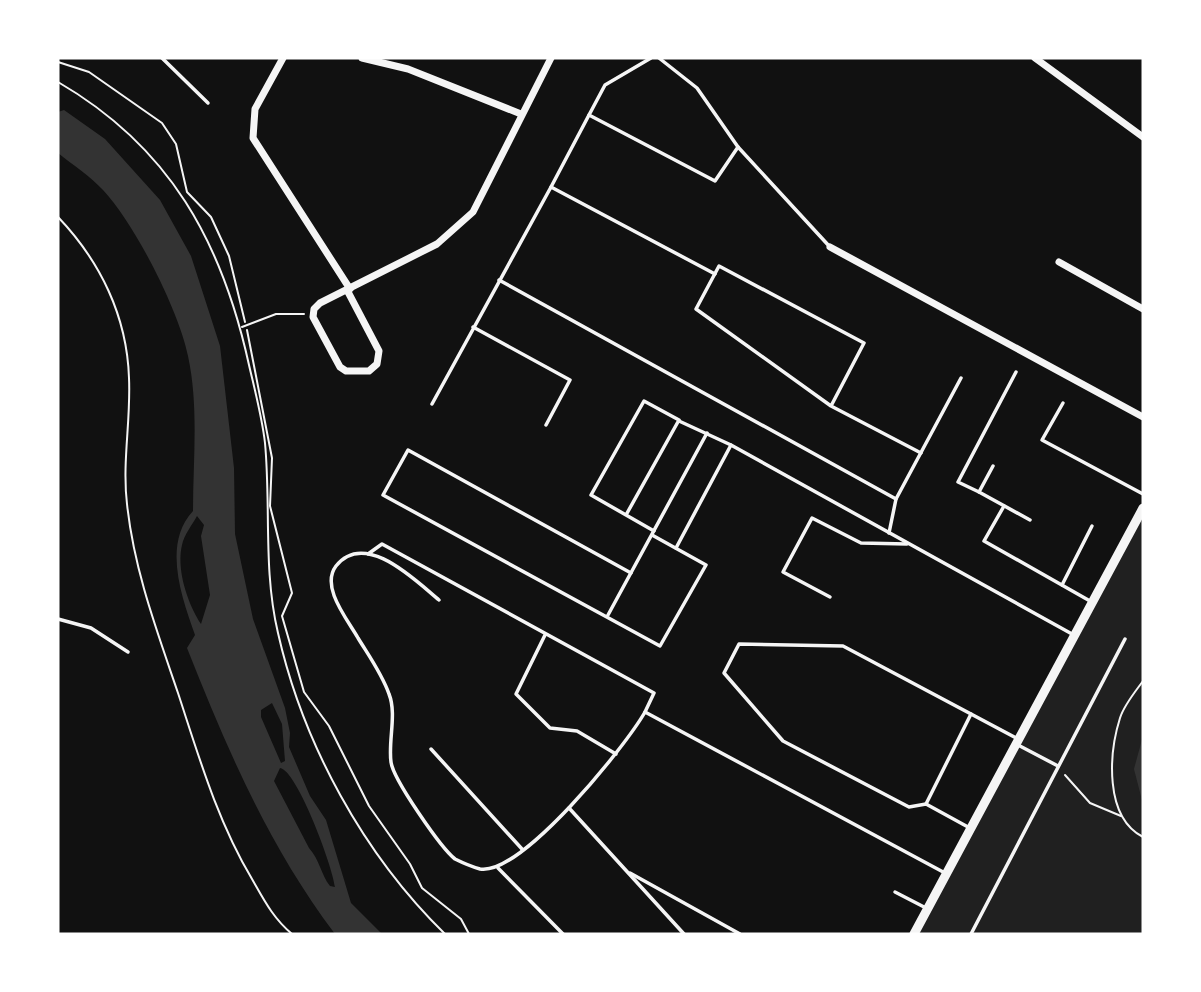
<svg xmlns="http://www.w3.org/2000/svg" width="1201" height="992" font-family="'Work Sans',sans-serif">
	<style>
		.green { fill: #202020 }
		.water { fill: #333; fill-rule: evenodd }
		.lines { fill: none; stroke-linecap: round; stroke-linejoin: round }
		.path { stroke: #f5f5f5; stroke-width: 2 }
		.service { stroke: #f5f5f5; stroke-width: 3.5 }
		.minor { stroke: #f5f5f5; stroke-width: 7 }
		.tertiary { stroke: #f5f5f5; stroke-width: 9 }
	</style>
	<rect width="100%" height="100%" fill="#111"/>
	<polygon class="green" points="1143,508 1143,934 915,934"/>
	<g class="water">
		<path d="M64 110 105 139 160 200 191 256 220 346 234 468 235 534 253 619 285 708 290 733 289 747 310 796 326 820 351 903 382 934H335C268 845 228 751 187 648L195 635C182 598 162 544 193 511 193 459 199 407 188 356 179 311 135 224 103 190 90 176 73 165 58 153V112ZM197 516 204 525 201 536 210 595 201 624C188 604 176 570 182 545 184 535 192 525 197 516ZM272 703 282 724 285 761 281 763 261 717V710ZM280 768C297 770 333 867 335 887L330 886C321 875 320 860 309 848L274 781Z"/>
		<polygon points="1143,736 1143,804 1134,769"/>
	</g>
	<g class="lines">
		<g class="path">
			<polyline points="58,62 89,72 162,123 176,144 187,192 211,217 229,256 245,322"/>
			<path d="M58 82C170 147 222 242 249 365 255 391 262 417 265 443 271 507 263 570 278 633 303 744 364 855 445 934"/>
			<path d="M58 217C100 261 127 316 129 378 131 420 122 462 127 504 134 570 157 631 178 693 199 757 217 820 252 879 264 900 273 918 292 934"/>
			<polyline points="242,327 276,314 304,314"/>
			<polyline points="247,330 272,458 270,506 292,593 282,616 304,692 329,726 369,806 410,864 422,888 461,919 469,934"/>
			<path d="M1143 681C1135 692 1124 705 1120 718 1109 753 1104 817 1143 837"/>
			<polyline points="1065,775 1090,803 1121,816"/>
		</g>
		<g class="service">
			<polyline points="162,58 208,103"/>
			<polyline points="651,58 605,85 589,115 715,181 738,147"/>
			<polyline points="659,58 697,88 738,147 830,247"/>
			<polyline points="551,187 589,115"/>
			<polyline points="499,280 896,499"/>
			<polyline points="473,327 570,380 546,425"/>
			<polyline points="1063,403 1042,440 1143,494"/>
			<polyline points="432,404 551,187 715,274"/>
			<polyline points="831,406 864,343 719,266 696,309 831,406 921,453"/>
			<polyline points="679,421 731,445"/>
			<polyline points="993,466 979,492 1030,520"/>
			<polyline points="979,492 958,482 1016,372"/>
			<polyline points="1004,506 984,541 1090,601"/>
			<polyline points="626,515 679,420 644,401 591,495 654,531"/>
			<polyline points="889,533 896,499 961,378"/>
			<polyline points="676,548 731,445 1072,634"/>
			<polyline points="368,554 382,544 654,693 645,712"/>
			<polyline points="631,573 408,450 383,495 660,646 706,565 652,535"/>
			<polyline points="1062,585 1092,526"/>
			<polyline points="830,597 783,572 812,518 861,543 907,544"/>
			<path d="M439 600C417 582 365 529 336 566 320 587 348 620 358 638 369 656 382 674 389 694 397 714 388 741 391 762 393 779 441 848 455 859 461 862 473 867 480 869 521 876 625 747 645 712L945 873"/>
			<polyline points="608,615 707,433"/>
			<polyline points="58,619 91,628 128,652"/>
			<polyline points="545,635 516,694 550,728 577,731 616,754"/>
			<polyline points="1018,745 1058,766"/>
			<polyline points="431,749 522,849"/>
			<polyline points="926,804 971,714"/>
			<polyline points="569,808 684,934"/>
			<polyline points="968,827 926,804 909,807 783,741 724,673 739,644 843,646 1018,739"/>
			<polyline points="498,868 563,934"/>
			<polyline points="630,873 740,934"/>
			<polyline points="895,892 926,908"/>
			<polyline points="971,934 1125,639"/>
		</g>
		<g class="minor">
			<polyline points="283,58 255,109 253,138 350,289"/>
			<polyline points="362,58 408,69 521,114"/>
			<polyline points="1035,58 1143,137"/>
			<polyline points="830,247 1143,417"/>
			<polyline points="1059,262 1143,309"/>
			<polyline points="347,290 379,351 377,364 369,371 346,371 340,367 313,317 314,309 320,303 437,244 473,212 551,58"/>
		</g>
		<polyline class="tertiary" points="914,934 1143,508"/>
	</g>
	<rect width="1201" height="992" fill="none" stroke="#ffffff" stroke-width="119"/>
</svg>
